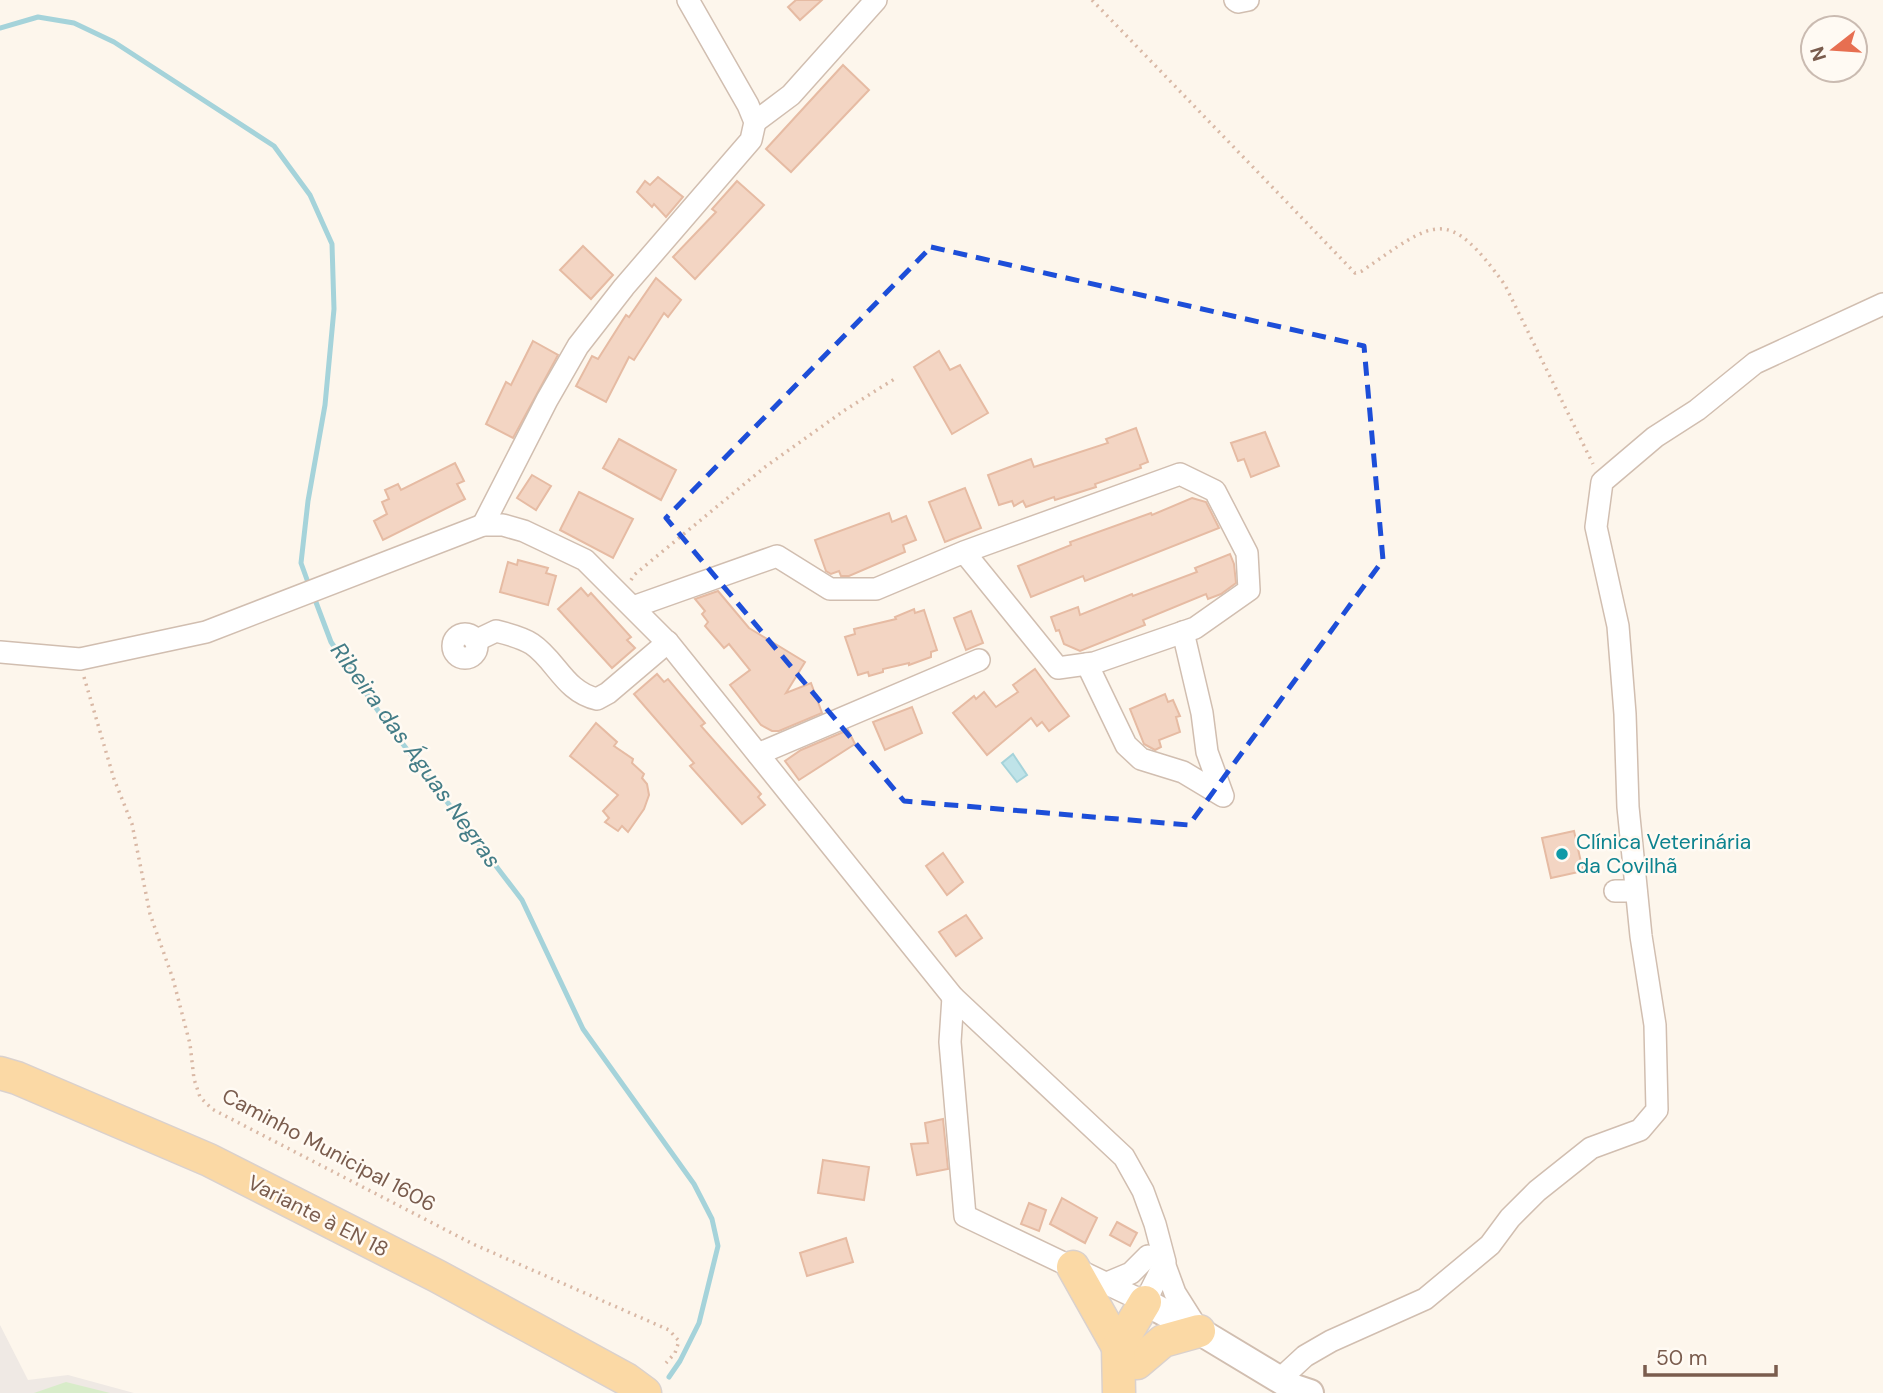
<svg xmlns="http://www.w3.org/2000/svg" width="1883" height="1393" font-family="'DM Sans',sans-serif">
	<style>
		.industrial { fill: #efe9e4 }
		.green { fill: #d8ecc9 }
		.water { fill: #bfe3e8; stroke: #a5d3da; stroke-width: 2 }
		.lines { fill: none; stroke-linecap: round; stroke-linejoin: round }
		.stream { stroke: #a5d3da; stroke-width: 5 }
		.building { fill: #f3d5c3; stroke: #e6bba3; stroke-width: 2 }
		.minor-casing { stroke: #d1beb0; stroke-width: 24 }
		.tertiary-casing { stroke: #d1beb0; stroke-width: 30 }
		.primary-casing { stroke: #dad1cd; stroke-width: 35 }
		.path { stroke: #d9b8a5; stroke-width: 3.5; stroke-dasharray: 2 5; stroke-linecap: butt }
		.minor { stroke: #fff; stroke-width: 21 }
		.tertiary { stroke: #fff; stroke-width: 26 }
		.primary { stroke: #fbd9a5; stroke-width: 32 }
		.marked { fill: none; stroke: #1d4ed8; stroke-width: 5; stroke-dasharray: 14 9; stroke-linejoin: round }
		.culture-dot { fill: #0f9aa8; stroke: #fffaf3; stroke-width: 2.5 }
		.labels { text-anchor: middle; stroke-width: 5; stroke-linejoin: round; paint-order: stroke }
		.culture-label { font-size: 21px; fill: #0d838f; stroke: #fffaf3; text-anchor: start }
		.street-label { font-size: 21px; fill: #7a5c4d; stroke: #fffaf3 }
		.water-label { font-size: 23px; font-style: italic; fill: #437c86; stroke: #fffaf3 }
	</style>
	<rect width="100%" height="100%" fill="#fdf6ec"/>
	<polygon class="industrial" points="0,1325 28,1380 68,1375 134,1393 0,1393"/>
	<polygon class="green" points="66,1382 110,1393 34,1393"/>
	<polygon class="water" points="1013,754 1027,775 1017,782 1002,763"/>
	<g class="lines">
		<g class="stream">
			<polyline points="0,28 38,17 74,23 114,42 274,146 310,195 332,244 334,309 325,405 308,501 301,563 310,588"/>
			<polyline points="314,597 331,642 383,718 522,900 583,1029 694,1184 712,1219 718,1246 699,1323 680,1361 669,1377"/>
		</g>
	</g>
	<g class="building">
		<polygon points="796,0 822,0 800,20 788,7"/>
		<polygon points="843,65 869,90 791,172 766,149"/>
		<polygon points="658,177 683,197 666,217 654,204 652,207 637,192 645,181 650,185"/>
		<polygon points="737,181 764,205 695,279 673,257 716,212 712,209"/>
		<polygon points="583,246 613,275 591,299 560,270"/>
		<polygon points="656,278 681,300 668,317 664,313 634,360 629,357 606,402 576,386 592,356 598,359 626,315 629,317"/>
		<polygon points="533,341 558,355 513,438 486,424 506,382 511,385"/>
		<polygon points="939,351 950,370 960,365 988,413 952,434 914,367"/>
		<polygon points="1136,428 1148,462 1140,465 1141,468 1095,484 1096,487 1055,500 1054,497 1026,507 1023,501 1014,506 1012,501 999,505 988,475 1031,459 1034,467 1108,443 1106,439"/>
		<polygon points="1265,432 1279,466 1251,477 1244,459 1238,461 1231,443"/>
		<polygon points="619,439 676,470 661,500 603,468"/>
		<polygon points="455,463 464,481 457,484 465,499 383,540 374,521 387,514 382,502 389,499 385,490 398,484 401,490"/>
		<polygon points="532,475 551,486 536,510 517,498"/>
		<polygon points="965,488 981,528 945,542 929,502"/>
		<polygon points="579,492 633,519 613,558 560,530"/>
		<polygon points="1192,498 1206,502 1219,528 1085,581 1083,576 1031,597 1018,566 1071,545 1070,542 1151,513 1152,515"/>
		<polygon points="889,513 892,522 906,516 916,540 903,545 905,552 849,576 841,576 839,571 831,574 826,571 815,540"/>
		<polygon points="1230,554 1234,564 1236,583 1221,594 1208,599 1206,594 1143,620 1145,625 1080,651 1064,644 1059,630 1056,631 1051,617 1078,607 1080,615 1132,594 1133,596 1197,572 1195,568"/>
		<polygon points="518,560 548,568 546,573 556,576 548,605 500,592 508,562 517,565"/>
		<polygon points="581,588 588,596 591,593 631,637 627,640 635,648 612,668 558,609"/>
		<polygon points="718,591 749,628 805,662 786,693 811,683 822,713 779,731 772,731 761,725 730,685 750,670 729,644 724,648 705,626 708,622 702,614 705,611 695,599"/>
		<polygon points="914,609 915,613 924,610 937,650 931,652 931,657 909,665 909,663 883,669 883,672 869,676 868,672 858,675 845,637 855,634 854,629 896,619 895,617"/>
		<polygon points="971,611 983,643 966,650 954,618"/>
		<polygon points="1035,669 1069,716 1049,731 1042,722 1037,726 1031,718 987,755 953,713 974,696 976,699 984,692 996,707 1018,692 1013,685"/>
		<polygon points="657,674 664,682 668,679 705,723 701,726 761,794 758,797 765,805 742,824 690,766 694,763 634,694"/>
		<polygon points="1165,694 1168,702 1173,700 1180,716 1176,717 1180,732 1159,740 1161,747 1155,750 1144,744 1130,709"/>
		<polygon points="912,707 922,733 885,750 873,722"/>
		<polygon points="596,723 617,742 614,746 633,759 632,763 644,774 642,778 647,784 649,795 644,809 628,832 622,826 618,831 605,822 609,818 603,811 618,795 570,756"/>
		<polygon points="848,730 855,744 799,780 785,761 801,750"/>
		<polygon points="1574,831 1583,871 1551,878 1542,838"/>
		<polygon points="943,853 963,882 947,895 926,866"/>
		<polygon points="966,915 982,938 956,956 939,932"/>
		<polygon points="943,1119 948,1169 917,1175 911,1144 928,1143 925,1123"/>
		<polygon points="823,1160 869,1167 864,1200 818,1193"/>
		<polygon points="1062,1198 1097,1218 1085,1243 1050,1224"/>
		<polygon points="1029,1203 1046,1210 1039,1231 1021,1224"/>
		<polygon points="1117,1222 1137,1233 1130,1246 1110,1235"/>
		<polygon points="846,1238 853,1262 807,1276 800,1253"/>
	</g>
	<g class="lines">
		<g class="minor-casing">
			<g id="minor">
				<polyline points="1235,0 1238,2 1248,0"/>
				<polyline points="755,122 791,95 876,0"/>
				<polyline points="483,525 547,400 578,346 624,287 751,140 755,122 748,105 688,0"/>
				<polyline points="633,607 777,556 830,589 876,589 964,552 1180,474 1215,491 1247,553 1249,590 1195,628 1094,663 1058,668 964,552"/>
				<circle cx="465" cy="646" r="12"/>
				<path d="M475 641 496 631C508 634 521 637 532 644 556 660 565 692 597 699L608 693 668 642"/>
				<polyline points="0,652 80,659 206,632 483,525 503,525 524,531 585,560 671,646 953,997 1124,1157 1143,1191 1155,1224 1165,1262 1145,1302"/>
				<polyline points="1087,664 1126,745 1141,759 1183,772 1223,796 1207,752 1202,713 1183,632"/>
				<polyline points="758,754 979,660"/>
				<polyline points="1615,891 1636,891"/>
				<polyline points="953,997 950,1042 965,1216 1145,1302"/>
				<polyline points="1164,1263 1175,1293 1199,1331"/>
				<polyline points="1107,1283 1131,1273 1148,1256"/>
				<polyline points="1279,1380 1305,1356 1331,1341 1425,1299 1490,1245 1510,1218 1537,1191 1591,1148 1640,1130 1657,1110 1655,1025 1641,936 1628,807 1625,714 1618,626 1596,527 1602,482 1655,437 1697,410 1755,363 1883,304"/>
			</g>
		</g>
		<g class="tertiary-casing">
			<polyline id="tertiary" points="1145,1302 1199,1331 1292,1387 1310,1393"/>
		</g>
		<g class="primary-casing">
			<g id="primary">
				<polyline points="0,1073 17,1078 209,1160 437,1276 626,1379 645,1393"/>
				<polyline points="1073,1267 1118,1347"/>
				<polyline points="1137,1363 1163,1341 1199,1331"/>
				<polyline points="1119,1393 1118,1347 1145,1302"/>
			</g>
		</g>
		<g class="path">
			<path d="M1092 0 1355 273 1362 271C1436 220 1447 205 1505 285L1593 464"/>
			<polyline points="631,580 634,575 765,467 845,410 896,378"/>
			<polyline points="84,677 114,779 132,824 150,914 173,979 190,1044 194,1079 200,1097 212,1109 473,1244 669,1330 679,1341 675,1353 666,1363"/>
		</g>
		<use href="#minor" class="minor"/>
		<use href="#tertiary" class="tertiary"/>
		<use href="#primary" class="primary"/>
	</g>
	<path class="marked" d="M931 247 1364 346 1383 560 1189 825 904 801 666 518Z"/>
	<circle class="culture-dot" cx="1562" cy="854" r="7"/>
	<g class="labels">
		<g class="culture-label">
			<text x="1576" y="849">Clínica Veterinária<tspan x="1576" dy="24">da Covilhã</tspan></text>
		</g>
		<g class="street-label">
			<text transform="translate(329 1150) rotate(28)" y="7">Caminho Municipal 1606</text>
			<text transform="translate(318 1216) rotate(27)" y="7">Variante à EN 18</text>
		</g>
		<g class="water-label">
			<text transform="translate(416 755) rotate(54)" y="8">Ribeira das Águas Negras</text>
		</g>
	</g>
	<g transform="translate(1834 49) rotate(253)"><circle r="33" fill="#fffaf3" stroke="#cabbb1" stroke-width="2"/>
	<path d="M0-5L12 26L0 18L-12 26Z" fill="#e76f51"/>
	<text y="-10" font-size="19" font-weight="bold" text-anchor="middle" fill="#7a5c4d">N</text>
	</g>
	<path d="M1645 1365v10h131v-10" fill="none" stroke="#7a5c4d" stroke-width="3.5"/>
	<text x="1656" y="1365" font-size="21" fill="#7a5c4d" stroke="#fffaf3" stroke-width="5" paint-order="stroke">50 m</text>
</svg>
